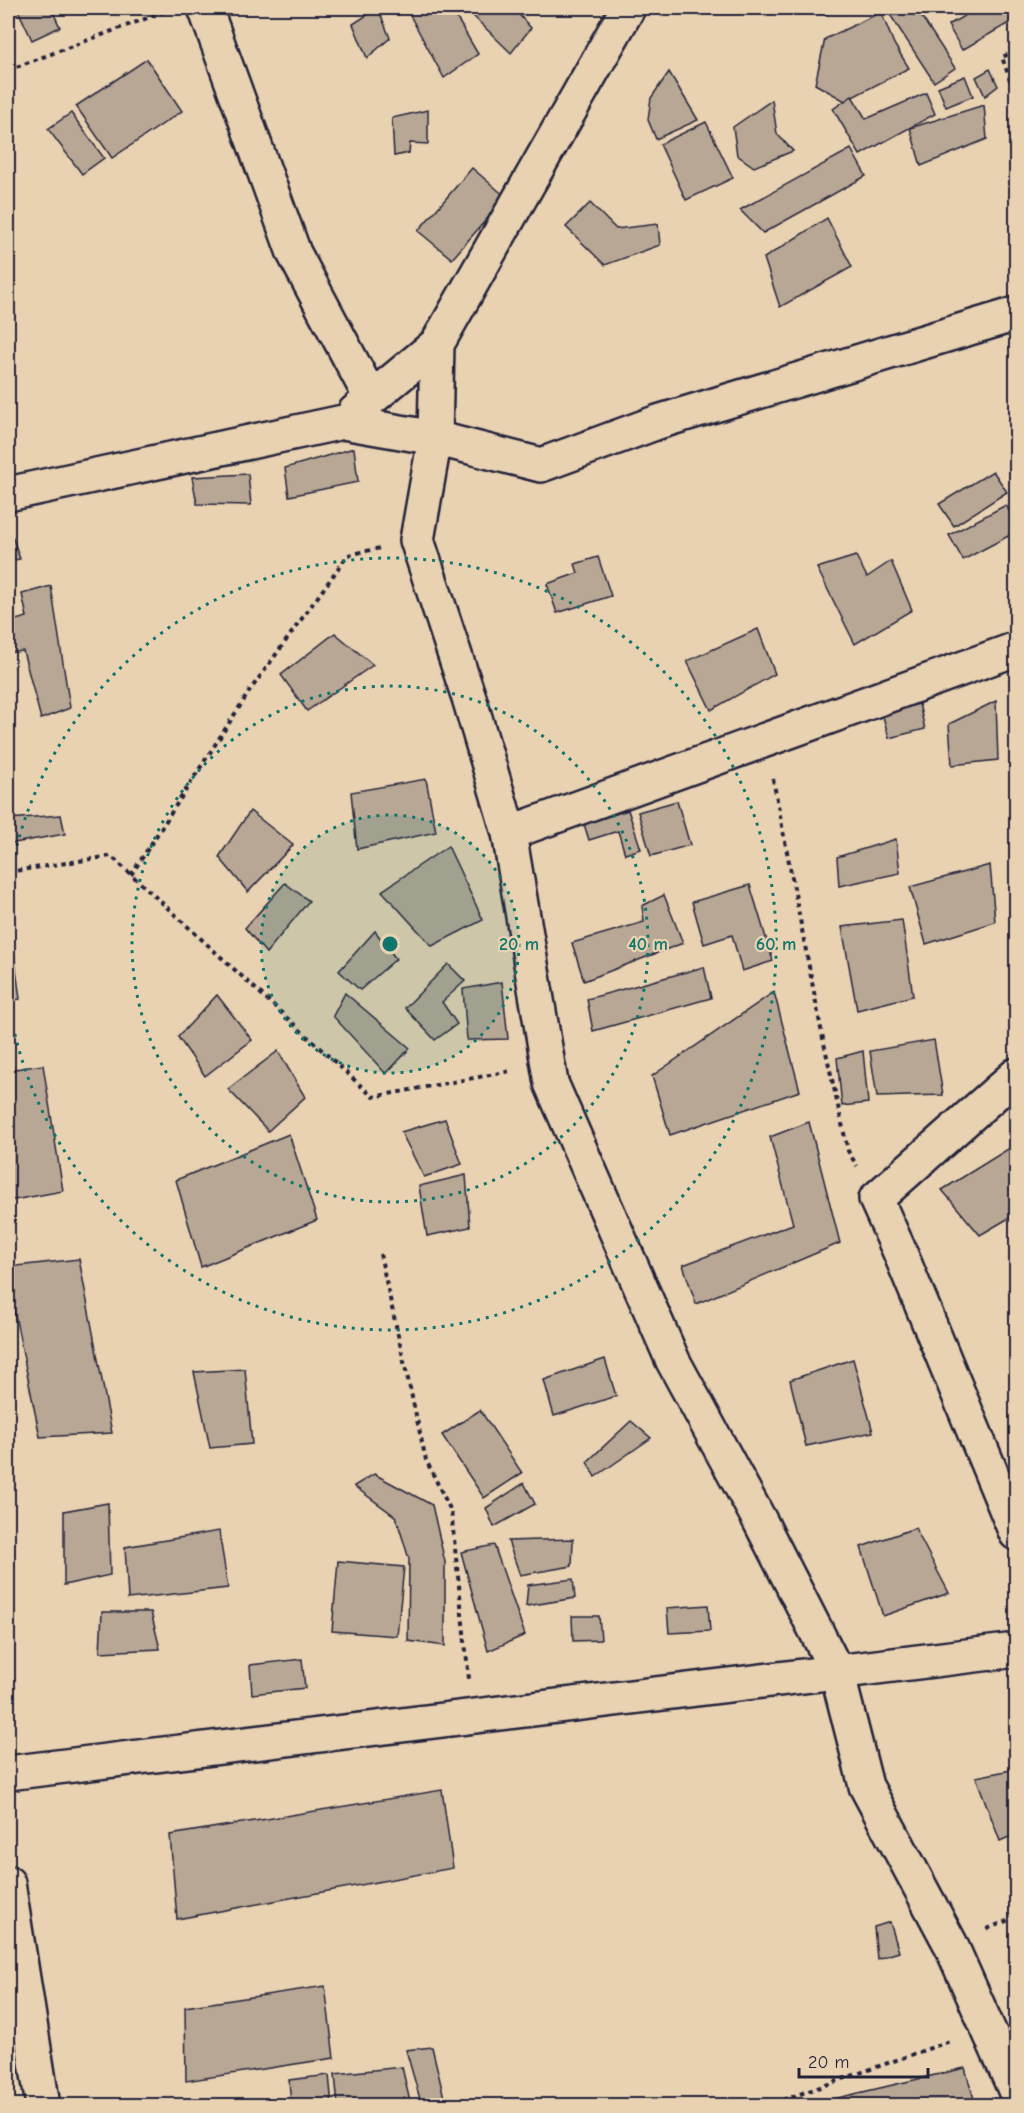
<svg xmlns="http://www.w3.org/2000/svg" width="1024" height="2113" font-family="'Comic Neue',sans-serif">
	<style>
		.building { fill: #b7a794; stroke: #22223b; stroke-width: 1.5 }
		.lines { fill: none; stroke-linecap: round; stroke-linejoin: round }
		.street-casing { stroke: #22223b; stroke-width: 38 }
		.path { stroke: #22223b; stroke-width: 4; stroke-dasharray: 4.5 4.5; stroke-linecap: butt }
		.street { stroke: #e9d2b2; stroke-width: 33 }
		.ring { fill: none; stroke: #0f766e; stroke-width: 3; stroke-dasharray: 3 6 }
		.centre { fill: #0f766e; stroke: #e9d2b2; stroke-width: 3 }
		.ring-label { font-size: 18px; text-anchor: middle; font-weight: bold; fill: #0f766e; stroke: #e9d2b2; stroke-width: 4.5; stroke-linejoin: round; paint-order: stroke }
	</style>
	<rect width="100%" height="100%" fill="#e9d2b2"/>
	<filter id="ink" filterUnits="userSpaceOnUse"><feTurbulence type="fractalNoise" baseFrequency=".0167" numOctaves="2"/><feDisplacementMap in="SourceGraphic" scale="12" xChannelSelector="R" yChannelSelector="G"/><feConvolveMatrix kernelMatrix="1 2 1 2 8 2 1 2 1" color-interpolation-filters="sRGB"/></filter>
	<g filter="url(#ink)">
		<g class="building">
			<polygon points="17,8 51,8 60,27 32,40"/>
			<polygon points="126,8 141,8 128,13"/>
			<polygon points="378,8 390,38 367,58 353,24"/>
			<polygon points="406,8 451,8 478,54 444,78"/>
			<polygon points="467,8 513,8 531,28 511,53 466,9"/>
			<polygon points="820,8 839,8 825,15"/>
			<polygon points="897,8 916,8 955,68 934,82 889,13"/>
			<polygon points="978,8 1016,8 1016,19 962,50 948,25"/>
			<polygon points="881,12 894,44 909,68 845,101 815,84 825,39"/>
			<polygon points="147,59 182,111 112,158 76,106"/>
			<polygon points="990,69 998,86 985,96 976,77"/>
			<polygon points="669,72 698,120 656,139 648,120 651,98"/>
			<polygon points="965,76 973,96 946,107 938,87"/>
			<polygon points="926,93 935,114 860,155 833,109 852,96 866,119"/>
			<polygon points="772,100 777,134 793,151 754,167 737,155 733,127"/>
			<polygon points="984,105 987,139 921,166 910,128"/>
			<polygon points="428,110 428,144 410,143 409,153 394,156 392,118"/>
			<polygon points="71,113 104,158 82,174 48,129"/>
			<polygon points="706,122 733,178 686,200 660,144"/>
			<polygon points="8,139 14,173 8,174"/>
			<polygon points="851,149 866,176 763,233 740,210"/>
			<polygon points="472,168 506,197 452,259 418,231"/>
			<polygon points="590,203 616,229 658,224 660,245 605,265 566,227"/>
			<polygon points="827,218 852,267 780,307 764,258"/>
			<polygon points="354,448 358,482 289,496 285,468"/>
			<polygon points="993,471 1007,492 954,526 939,504"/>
			<polygon points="248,474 251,505 197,504 192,477"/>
			<polygon points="1006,505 1016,524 1016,532 963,560 949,535"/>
			<polygon points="10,530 20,559 8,561 8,531"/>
			<polygon points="856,556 867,577 891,561 912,610 855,644 817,568"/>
			<polygon points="598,557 611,596 557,613 547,584 578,573 575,564"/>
			<polygon points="51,586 70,708 41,719 23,651 8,653 8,622 27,617 22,594"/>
			<polygon points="758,629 775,674 711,710 687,661"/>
			<polygon points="335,633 373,665 307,711 281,675"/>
			<polygon points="996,701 998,760 952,765 949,724"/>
			<polygon points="919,704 925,729 889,738 882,713"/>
			<polygon points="426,779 436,832 357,849 351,792"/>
			<polygon points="677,801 690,845 651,856 638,812"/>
			<polygon points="628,810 641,849 625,854 618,831 589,840 584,824"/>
			<polygon points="250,811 293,845 248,892 219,857"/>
			<polygon points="61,815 65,834 8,844 8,819"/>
			<polygon points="896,839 900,873 839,886 837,857"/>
			<polygon points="448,846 483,920 432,946 382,891"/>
			<polygon points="990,865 995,922 926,944 910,887"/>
			<polygon points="285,883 309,901 266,953 245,928"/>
			<polygon points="750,885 773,961 742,971 732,935 704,944 692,902"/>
			<polygon points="664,895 683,943 584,981 572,943 644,922 642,906"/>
			<polygon points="8,908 20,999 8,1002"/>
			<polygon points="902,920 913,996 857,1010 842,927"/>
			<polygon points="375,931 396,959 360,990 339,971"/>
			<polygon points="448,964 465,981 442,1002 457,1024 435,1040 405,1008"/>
			<polygon points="704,967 711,998 593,1031 587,999"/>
			<polygon points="502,982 508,1039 467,1040 463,989"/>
			<polygon points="774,992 800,1091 670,1135 652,1076"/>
			<polygon points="345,993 410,1048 386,1074 333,1016"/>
			<polygon points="217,995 252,1040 205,1076 178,1037"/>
			<polygon points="934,1040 943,1095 877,1097 870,1051"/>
			<polygon points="278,1051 305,1097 268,1131 228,1089"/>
			<polygon points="863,1051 868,1103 842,1106 837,1058"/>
			<polygon points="43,1065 63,1191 8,1201 8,1070"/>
			<polygon points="445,1119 462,1164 424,1177 401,1132"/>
			<polygon points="809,1122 840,1243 696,1304 683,1265 793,1224 770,1137"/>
			<polygon points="289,1134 317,1220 201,1267 176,1180"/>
			<polygon points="1016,1144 1016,1214 980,1235 942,1190"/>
			<polygon points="466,1175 470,1227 427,1236 419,1186"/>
			<polygon points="79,1259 112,1433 40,1437 8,1281 8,1267"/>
			<polygon points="605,1359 616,1396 554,1416 544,1380"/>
			<polygon points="853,1359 873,1432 806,1446 790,1380"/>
			<polygon points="245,1369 252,1444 210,1448 194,1372"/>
			<polygon points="480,1410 522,1473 484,1498 442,1435"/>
			<polygon points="631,1421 651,1438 595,1477 587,1462"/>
			<polygon points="374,1474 432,1505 445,1562 445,1646 408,1641 409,1559 396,1517 354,1486"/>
			<polygon points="524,1483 535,1504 494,1527 486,1508"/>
			<polygon points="108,1503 110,1575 64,1585 64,1511"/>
			<polygon points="915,1528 949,1593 883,1616 861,1547"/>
			<polygon points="219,1531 228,1588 128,1599 125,1547"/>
			<polygon points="573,1539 572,1566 520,1575 508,1541"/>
			<polygon points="494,1545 525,1635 488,1651 461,1552"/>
			<polygon points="338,1561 404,1567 397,1636 332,1631"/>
			<polygon points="573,1579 575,1598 526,1606 528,1585"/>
			<polygon points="708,1605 710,1631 669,1633 667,1608"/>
			<polygon points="102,1612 151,1612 160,1649 100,1652"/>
			<polygon points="572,1616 599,1616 601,1640 573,1641"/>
			<polygon points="302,1659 305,1688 252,1694 250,1665"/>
			<polygon points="1016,1769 1016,1834 1000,1841 976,1777"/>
			<polygon points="442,1790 453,1868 177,1919 170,1835"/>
			<polygon points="890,1922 899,1952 877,1959 874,1927"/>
			<polygon points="325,1986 334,2058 186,2081 185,2007"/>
			<polygon points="432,2047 446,2106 422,2106 406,2050"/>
			<polygon points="402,2067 411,2106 338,2106 335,2074"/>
			<polygon points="965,2068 976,2106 813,2106 812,2104"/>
			<polygon points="329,2075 332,2106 291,2106 289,2080"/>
		</g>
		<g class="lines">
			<g class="street-casing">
				<g id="street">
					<polyline points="205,8 294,253 371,398"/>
					<polyline points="628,8 437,344 435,438 541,465 658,422 1016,314"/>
					<polyline points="355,412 437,344"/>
					<polyline points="8,494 343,422 435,438 417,540 470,701 509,833 551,1083 673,1361 760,1521 837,1672 866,1786 950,1943 1016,2092"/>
					<polyline points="509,833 1016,649"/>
					<polyline points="1016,1075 876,1199 899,1250 1016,1533"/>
					<polyline points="8,1773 1016,1650"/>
					<polyline points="8,1883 43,2106"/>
				</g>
			</g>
			<g class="path">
				<polyline points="1016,51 1002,57 1016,97"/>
				<polyline points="8,70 166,11"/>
				<polyline points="773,779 822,1034 848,1151 857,1166"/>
				<polyline points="8,872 111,856 373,1097 511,1071"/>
				<polyline points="131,875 251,689 348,555 380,548"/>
				<polyline points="380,1254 426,1460 451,1511 469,1679"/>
				<polyline points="987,1929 1016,1917"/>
				<polyline points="766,2106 950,2041"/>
			</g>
			<use href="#street" class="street"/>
		</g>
	</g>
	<circle cx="390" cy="944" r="129" fill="#0f766e" fill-opacity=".12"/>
	<g class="ring">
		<circle cx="390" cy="944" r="129"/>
		<circle cx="390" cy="944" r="258"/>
		<path d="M8 890A386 386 0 1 1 8 998"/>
	</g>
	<circle cx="390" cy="944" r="9" class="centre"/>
	<g class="ring-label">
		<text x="519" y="950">20 m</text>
		<text x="648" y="950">40 m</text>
		<text x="776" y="950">60 m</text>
	</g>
	<rect width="1024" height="2113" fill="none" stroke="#e9d2b2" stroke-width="30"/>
	<rect x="15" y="15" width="994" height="2083" fill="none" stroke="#22223b" stroke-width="2" filter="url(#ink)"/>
	<path d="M799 2068v9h129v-9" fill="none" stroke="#22223b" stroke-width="3"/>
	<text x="808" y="2068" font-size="18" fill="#22223b" stroke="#e9d2b2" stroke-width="4.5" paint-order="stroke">20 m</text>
</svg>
